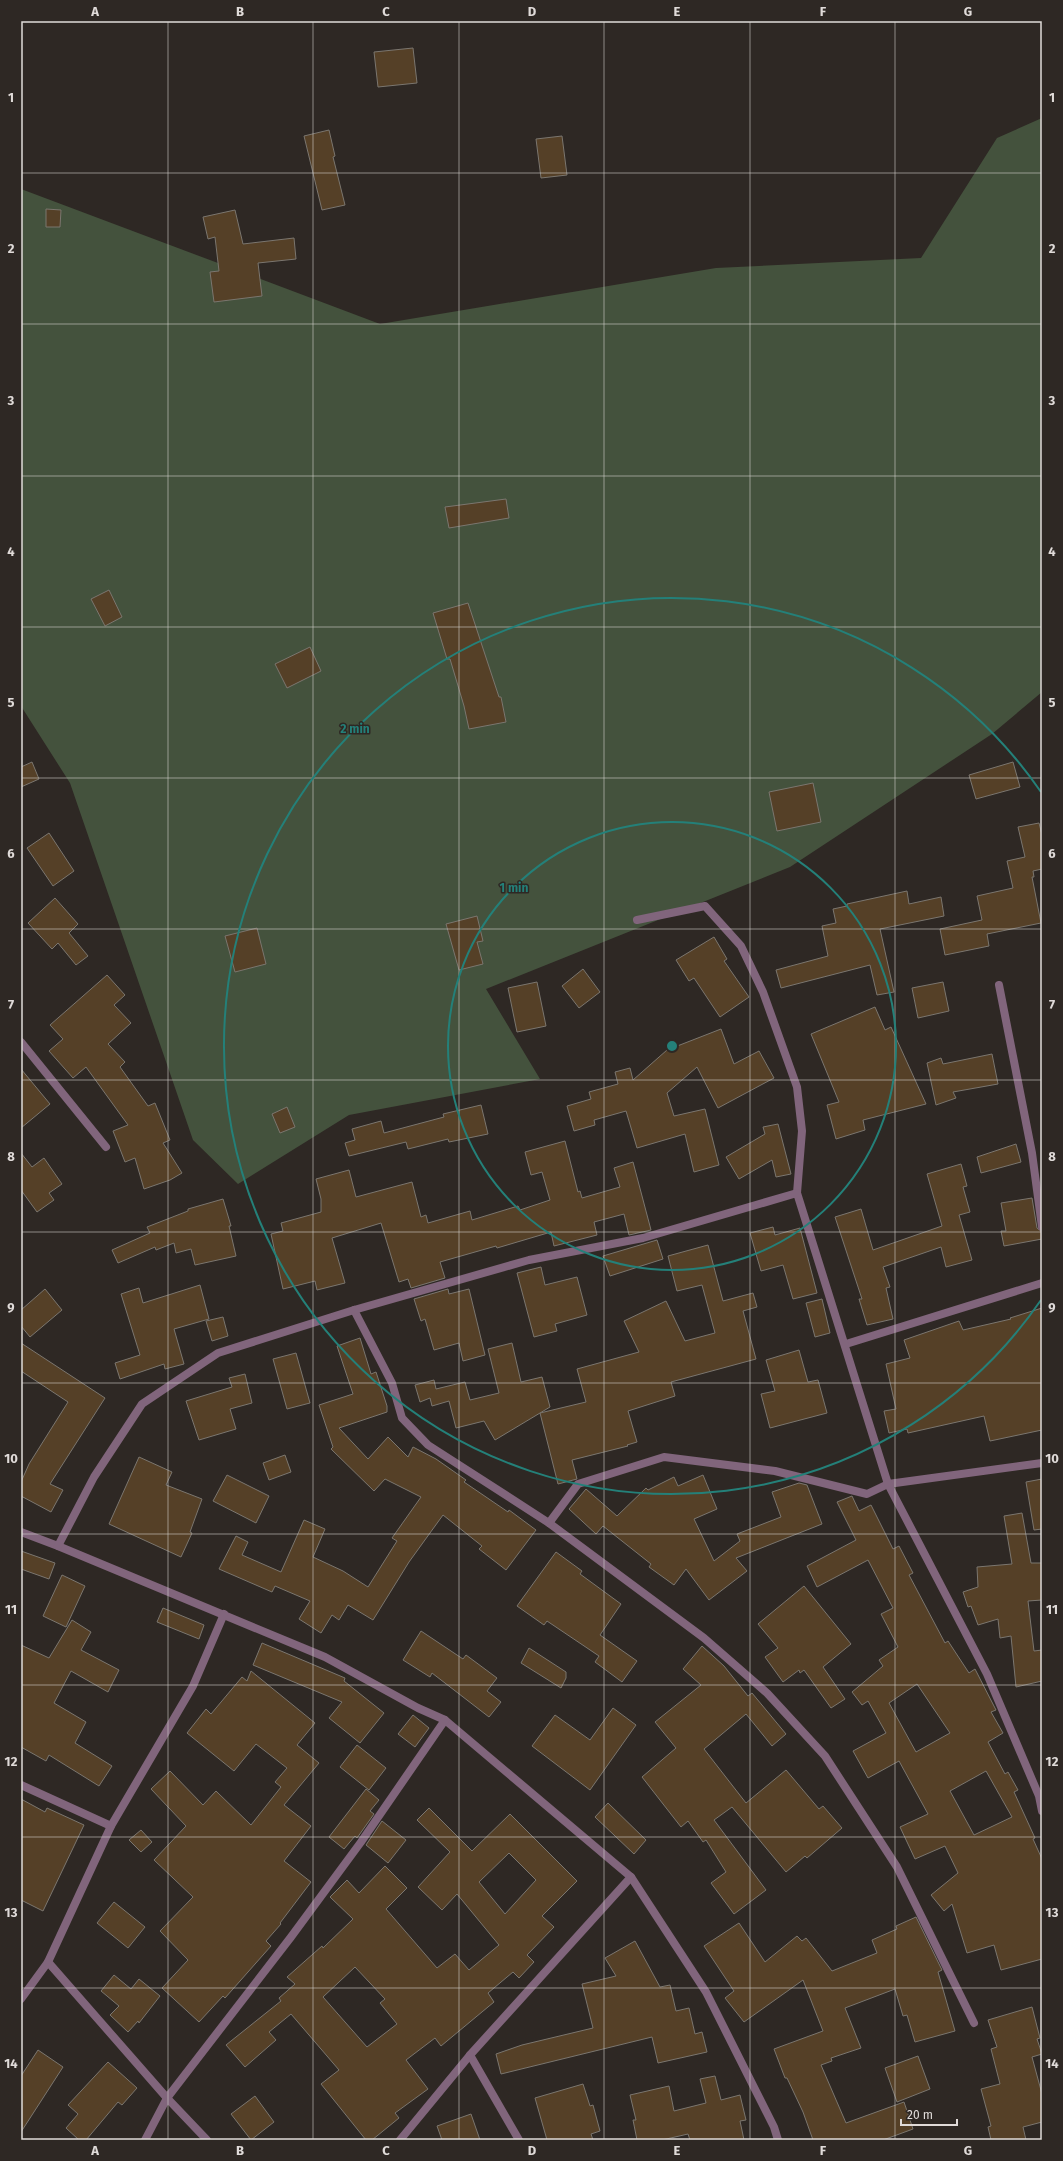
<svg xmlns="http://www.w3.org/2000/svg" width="1063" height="2161" font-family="'Fira Sans',sans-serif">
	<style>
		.green { fill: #44523d }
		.building { fill: #554027; stroke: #7b766f; fill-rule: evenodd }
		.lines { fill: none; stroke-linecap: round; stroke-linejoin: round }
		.street { stroke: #81657c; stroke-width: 8 }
		.grid { fill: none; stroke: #e0dbd9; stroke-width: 1; stroke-opacity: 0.55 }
		.ring { fill: none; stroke: #248079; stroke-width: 2 }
		.centre { fill: #248079; stroke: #2e2824; stroke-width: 2 }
		.ring-label { font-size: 12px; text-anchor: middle; font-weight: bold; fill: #248079; stroke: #2e2824; stroke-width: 3; stroke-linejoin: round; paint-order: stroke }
		.neatline { fill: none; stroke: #e0dbd9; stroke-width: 1.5 }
		.grid-label { font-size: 13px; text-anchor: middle; font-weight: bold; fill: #e0dbd9 }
	</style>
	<rect width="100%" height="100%" fill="#2e2824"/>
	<polygon class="green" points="1042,118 1042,692 992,734 790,867 486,989 540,1079 349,1115 238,1184 193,1140 70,783 21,706 21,189 380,324 716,268 921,258 997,138"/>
	<g class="building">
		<polygon points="413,48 417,83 378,87 374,52"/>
		<polygon points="329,130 335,156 333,157 345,205 322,210 304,136"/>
		<polygon points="562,136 567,175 541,178 536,139"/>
		<polygon points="46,209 61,210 60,227 46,227"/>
		<polygon points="235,210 243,244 294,238 296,259 258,263 262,296 214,302 210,272 219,271 215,237 208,239 203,217"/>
		<polygon points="506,499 509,518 449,528 445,507"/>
		<polygon points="109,590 122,617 105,626 91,599"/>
		<polygon points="468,603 499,697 501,697 506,722 469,729 464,706 450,659 447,659 433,613"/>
		<polygon points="310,647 321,671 287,688 275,664"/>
		<polygon points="32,762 39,779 21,787 21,767"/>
		<polygon points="1013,762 1020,787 976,799 969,775"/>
		<polygon points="813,783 821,822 777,831 769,792"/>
		<polygon points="1039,823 1042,835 1042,869 1033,871 1034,877 1032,877 1041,923 987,934 989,946 945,955 940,929 982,920 977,896 1013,888 1007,861 1025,857 1018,827"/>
		<polygon points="49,833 74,871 53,886 27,848"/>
		<polygon points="907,891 909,904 941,897 944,916 880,929 894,992 877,995 870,965 781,988 776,970 828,956 822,926 836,923 833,909 847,906 847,904"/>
		<polygon points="55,898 78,924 69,933 88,956 76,965 58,943 52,949 28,923"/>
		<polygon points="477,916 483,941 477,942 483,964 459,970 446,924"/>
		<polygon points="257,928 266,964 235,972 225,936"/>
		<polygon points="714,937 727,959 724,961 749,997 720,1017 694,978 689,981 676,960"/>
		<polygon points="583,969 600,992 579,1008 562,986"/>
		<polygon points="107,975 125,995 114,1005 131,1023 108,1044 125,1062 120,1067 148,1106 155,1103 170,1140 163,1143 182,1173 170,1180 144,1189 135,1158 125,1162 113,1131 128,1125 86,1067 73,1078 49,1051 63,1039 50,1025"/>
		<polygon points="537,982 546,1026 517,1032 508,988"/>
		<polygon points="943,982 949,1011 918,1018 912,988"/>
		<polygon points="875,1007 885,1030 891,1027 926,1104 863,1120 865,1130 836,1139 827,1105 839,1102 811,1034"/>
		<polygon points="721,1029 734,1064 759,1051 774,1078 718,1108 697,1067 667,1093 674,1116 705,1109 719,1165 694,1172 685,1134 637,1148 626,1111 594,1120 595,1125 574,1131 567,1106 591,1099 589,1092 618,1084 615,1072 630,1068 633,1080 667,1050"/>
		<polygon points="992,1054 998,1084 953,1092 956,1098 936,1105 927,1063 941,1058 943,1064"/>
		<polygon points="21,1069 50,1104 21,1128"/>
		<polygon points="481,1105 488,1134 449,1142 448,1139 408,1149 406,1142 349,1156 345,1143 355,1140 352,1129 381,1121 384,1133 444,1117 443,1114"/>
		<polygon points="287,1107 295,1127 280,1133 272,1114"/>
		<polygon points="778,1124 791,1174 776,1177 772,1160 739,1179 726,1157 765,1134 763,1127"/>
		<polygon points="565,1141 578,1192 580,1191 582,1198 620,1187 614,1168 633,1162 651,1230 629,1235 624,1214 594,1222 597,1235 554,1246 551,1232 497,1248 496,1246 440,1262 445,1278 411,1288 408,1279 399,1282 381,1223 332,1238 345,1283 317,1290 315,1281 283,1289 271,1234 283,1231 281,1223 321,1212 321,1199 316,1179 349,1170 356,1197 412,1182 421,1217 426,1215 428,1223 470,1211 472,1220 518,1206 520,1210 550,1200 542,1172 531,1175 525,1152"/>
		<polygon points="1016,1144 1021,1162 981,1173 977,1157"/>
		<polygon points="21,1153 32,1167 44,1158 62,1184 49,1193 54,1200 37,1212 21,1190"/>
		<polygon points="961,1164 967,1186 963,1187 970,1212 959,1215 972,1260 946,1267 941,1247 883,1267 890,1287 886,1288 893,1319 867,1325 859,1299 862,1299 835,1217 861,1209 873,1250 942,1226 927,1174"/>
		<polygon points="1032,1198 1037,1228 1042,1232 1042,1239 1004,1246 1001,1231 1006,1231 1001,1203"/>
		<polygon points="223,1199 231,1226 229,1226 236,1256 195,1265 191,1249 176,1253 174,1243 156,1250 155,1247 118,1263 112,1250 150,1233 147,1227 188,1211 188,1209"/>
		<polygon points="773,1227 775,1235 800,1228 817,1293 793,1299 783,1265 761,1271 750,1233"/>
		<polygon points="657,1240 663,1259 610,1276 603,1256"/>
		<polygon points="708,1245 723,1301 753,1293 757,1307 743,1311 756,1359 671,1382 675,1396 628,1411 637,1442 627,1445 628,1446 572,1460 577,1479 558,1484 540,1413 586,1402 577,1369 639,1352 624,1321 666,1301 685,1341 715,1333 702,1285 677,1291 668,1256"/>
		<polygon points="541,1267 545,1285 577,1277 587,1315 555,1324 557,1331 534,1337 517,1273"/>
		<polygon points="200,1285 209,1319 174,1329 184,1364 165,1369 164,1364 120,1379 115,1363 140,1355 121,1294 139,1288 143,1303"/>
		<polygon points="45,1289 62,1310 30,1337 21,1326 21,1310"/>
		<polygon points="448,1289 449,1294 469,1289 485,1355 463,1361 459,1343 434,1350 425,1319 421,1321 414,1299"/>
		<polygon points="822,1299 830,1333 815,1337 806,1303"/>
		<polygon points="1042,1308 1042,1430 990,1441 984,1416 908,1433 907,1429 889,1433 884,1411 896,1409 886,1364 910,1358 904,1340 959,1321 963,1330 1011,1319 1010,1318"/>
		<polygon points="223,1317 228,1336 212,1341 206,1321"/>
		<polygon points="360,1338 371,1374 376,1372 387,1406 387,1412 339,1428 368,1459 388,1437 408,1457 413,1447 436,1459 466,1480 464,1482 508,1512 509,1510 536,1530 506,1570 479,1549 482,1546 443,1515 409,1562 373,1620 348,1605 339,1620 332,1615 321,1633 299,1619 310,1601 275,1586 272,1592 219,1569 236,1536 248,1542 242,1555 281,1572 304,1520 325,1529 313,1557 343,1571 368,1587 397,1541 392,1538 421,1497 385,1479 374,1491 331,1449 333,1447 319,1405 353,1394 337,1346"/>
		<polygon points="21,1343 105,1398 50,1484 63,1490 51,1512 21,1496 21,1482 29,1464 68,1402 21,1371"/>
		<polygon points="512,1343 521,1382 542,1377 550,1407 495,1440 484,1421 456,1428 449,1401 432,1406 430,1398 420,1402 415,1385 434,1380 436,1389 465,1382 470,1400 499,1393 488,1349"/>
		<polygon points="799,1350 808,1382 818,1380 827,1413 770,1428 761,1394 775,1391 766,1360"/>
		<polygon points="296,1353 310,1403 287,1409 273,1359"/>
		<polygon points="245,1374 252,1403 230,1409 236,1429 199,1440 186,1401 232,1387 229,1378"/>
		<polygon points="285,1455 291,1472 269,1480 263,1463"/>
		<polygon points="139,1457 172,1472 166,1485 202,1499 190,1532 192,1533 181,1557 109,1524"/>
		<polygon points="227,1475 269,1496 256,1523 213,1501"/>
		<polygon points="703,1475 717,1509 694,1519 714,1561 740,1541 737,1534 781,1517 772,1492 799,1483 807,1485 822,1524 736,1558 747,1571 709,1600 686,1569 674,1585 649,1567 651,1564 603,1526 596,1534 569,1509 586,1489 617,1516 646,1488 648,1490 674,1477 678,1486"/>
		<polygon points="1042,1479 1042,1529 1034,1530 1026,1482"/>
		<path d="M852 1496 859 1511 871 1505 893 1549 899 1546 913 1573 909 1575 945 1643 948 1641 969 1673 975 1669 996 1710 991 1712 1003 1733 988 1742 1005 1774 1008 1772 1018 1790 1014 1792 1035 1838 1033 1839 1042 1859V1959L1001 1970 994 1945 967 1953 952 1904 944 1911 931 1895 958 1873 945 1846 915 1859 900 1827 928 1814 899 1761 868 1778 853 1751 886 1733 868 1701 862 1705 852 1692 883 1666 879 1660 898 1647 881 1614 893 1608 868 1560 817 1587 807 1566 856 1540 837 1502ZM917 1684 950 1733 916 1752 889 1703ZM986 1771 1012 1817 974 1835 950 1791Z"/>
		<polygon points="1022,1513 1031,1563 1042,1563 1042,1600 1028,1601 1034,1651 1042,1650 1042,1681 1016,1687 1011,1636 1000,1638 998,1619 978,1625 971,1606 968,1607 963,1592 978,1587 977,1567 1012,1564 1004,1516"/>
		<polygon points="21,1551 55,1563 49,1579 21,1569"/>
		<polygon points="556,1552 582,1571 580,1574 621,1604 600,1635 637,1661 622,1682 595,1662 599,1656 547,1621 544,1625 517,1606"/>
		<polygon points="62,1575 85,1586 66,1627 43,1616"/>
		<polygon points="804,1586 851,1644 823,1667 845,1699 831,1708 804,1670 800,1673 799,1670 783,1682 765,1657 778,1648 758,1624"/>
		<polygon points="163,1608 204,1625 199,1639 157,1622"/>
		<polygon points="72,1620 91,1632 81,1650 119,1670 108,1692 71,1671 54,1703 86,1722 75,1743 112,1766 99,1786 49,1755 46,1761 21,1747 21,1645 49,1658"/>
		<polygon points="421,1631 463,1659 466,1655 497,1678 487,1691 501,1702 489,1717 432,1673 430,1677 403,1660"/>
		<polygon points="262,1643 345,1678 344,1681 384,1713 360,1743 329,1718 342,1702 253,1665"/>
		<polygon points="702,1646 724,1666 748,1696 752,1693 786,1734 772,1746 746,1714 704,1749 746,1803 786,1770 819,1809 823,1806 842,1828 807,1858 805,1856 786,1872 732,1807 714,1820 766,1890 734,1914 711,1883 726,1872 706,1840 703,1842 688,1821 681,1827 642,1777 676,1748 655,1722 701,1685 683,1669"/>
		<polygon points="529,1648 566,1672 566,1678 561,1688 521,1663"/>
		<polygon points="251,1671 315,1723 297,1745 319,1763 284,1805 311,1826 284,1861 311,1882 280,1923 281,1924 266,1941 271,1946 225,1998 223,1996 199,2022 162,1988 188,1960 160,1931 193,1897 154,1860 186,1826 151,1789 170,1771 203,1805 216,1791 251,1825 281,1787 275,1782 287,1768 256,1744 234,1771 187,1733 206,1709 211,1714 242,1677 247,1681"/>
		<polygon points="613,1708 636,1725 590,1790 532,1746 555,1715 590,1740"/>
		<polygon points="413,1715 429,1728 415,1747 398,1734"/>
		<polygon points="357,1745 386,1768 369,1790 340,1767"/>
		<polygon points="366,1789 379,1800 370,1811 374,1814 357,1838 355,1836 344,1849 329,1837"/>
		<polygon points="21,1799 45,1812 47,1808 84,1825 43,1911 21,1900"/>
		<polygon points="608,1803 646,1840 634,1854 595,1817"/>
		<path d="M429 1808 472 1851 510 1814 577 1881 542 1916 554 1927 527 1955 534 1962 519 1978 513 1972 488 1993 494 2002 441 2046 435 2038 406 2060 428 2089 395 2113 399 2118 372 2140H366L321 2084 339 2070 291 2014 269 2032 276 2040 245 2067 226 2045 281 2001 279 1998 295 1984 287 1977 322 1946 323 1948 353 1919 330 1897 347 1880 359 1893 385 1866 407 1888 386 1909 437 1968 455 1954 469 1970 499 1945 457 1894 442 1910 418 1887 450 1852 417 1820ZM509 1853 536 1880 505 1914 479 1882ZM355 1967 385 1999 380 2003 397 2024 367 2047 323 1997Z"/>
		<polygon points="382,1821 406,1840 388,1863 366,1845"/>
		<polygon points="141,1830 152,1842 141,1852 129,1840"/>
		<polygon points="114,1902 145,1927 128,1948 97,1923"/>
		<polygon points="916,1917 942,1970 938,1972 955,2031 915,2042 907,2015 903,2016 895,1989 845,2008 861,2048 831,2058 832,2061 821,2065 846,2123 904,2102 913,2129 883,2140 813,2140 803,2112 787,2078 785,2078 774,2049 823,2031 803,1980 744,2022 725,1998 734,1991 704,1946 739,1923 765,1962 797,1936 802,1941 806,1938 832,1971 877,1953 872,1940 897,1929 896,1926"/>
		<polygon points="635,1941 660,1987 670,1985 676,2011 689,2008 695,2034 702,2032 707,2052 658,2063 652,2037 501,2074 496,2054 522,2045 593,2028 582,1984 616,1976 605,1958"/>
		<polygon points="114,1975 131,1989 139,1979 160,1996 139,2023 138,2021 128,2032 110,2015 119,2006 101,1991"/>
		<polygon points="1032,2007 1040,2038 1037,2039 1042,2054 1032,2057 1042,2094 1042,2122 1023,2127 1026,2140 991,2140 988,2127 991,2126 981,2089 1000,2084 991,2049 997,2047 988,2020"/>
		<polygon points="38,2050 63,2067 21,2132 21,2076"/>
		<polygon points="918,2056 930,2089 897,2102 885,2068"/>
		<polygon points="108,2062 137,2088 122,2105 118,2102 86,2140 79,2140 66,2128 78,2114 68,2105"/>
		<polygon points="715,2076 721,2100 740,2095 746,2120 740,2121 744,2140 690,2140 688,2134 662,2140 637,2140 633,2120 636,2120 630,2095 669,2086 674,2111 706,2103 700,2079"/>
		<polygon points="583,2084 590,2106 593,2105 600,2131 591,2134 593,2140 547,2140 535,2098"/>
		<polygon points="255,2096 274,2122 251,2140 231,2114"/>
		<polygon points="471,2114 480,2140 442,2140 437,2126"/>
	</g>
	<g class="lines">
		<g class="street">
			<polyline points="637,920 705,906 741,946 763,992 797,1087 802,1131 797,1193"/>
			<polyline points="999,985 1032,1153 1042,1227"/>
			<polyline points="21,1042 106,1147"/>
			<polyline points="354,1310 392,1383 402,1418 428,1445 549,1523 704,1638 767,1693 825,1756 897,1867 974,2023"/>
			<polyline points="846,1344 1042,1283"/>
			<polyline points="549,1523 578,1484 664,1457 775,1471 867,1494 888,1484 1042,1463"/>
			<polyline points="21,1532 58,1546 325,1657 418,1708 445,1720 631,1877 706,1992 774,2127 778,2140"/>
			<polyline points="58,1546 94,1477 142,1404 218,1353 354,1310 529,1260 643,1238 797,1193 888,1484 987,1674 1039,1796 1042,1811"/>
			<polyline points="21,1785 111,1826"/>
			<polyline points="48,1962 167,2098 207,2140"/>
			<polyline points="21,1999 48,1962 111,1826 193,1686 224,1614"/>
			<polyline points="470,2055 519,2140"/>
			<polyline points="145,2140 167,2098 291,1937 361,1842 445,1720"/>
			<polyline points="400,2140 470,2055 631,1877"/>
		</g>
	</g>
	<path class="grid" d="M168 21V2140M313 21V2140M459 21V2140M604 21V2140M750 21V2140M895 21V2140M21 173H1042M21 324H1042M21 476H1042M21 627H1042M21 778H1042M21 929H1042M21 1080H1042M21 1232H1042M21 1383H1042M21 1534H1042M21 1685H1042M21 1837H1042M21 1988H1042"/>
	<g class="ring">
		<circle cx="672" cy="1046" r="224"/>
		<path d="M1041 1300A448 448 0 1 1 1041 792"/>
	</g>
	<circle cx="672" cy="1046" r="6" class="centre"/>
	<g class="ring-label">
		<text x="355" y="733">2 min</text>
		<text x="514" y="892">1 min</text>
	</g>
	<rect width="1063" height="2161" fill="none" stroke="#2e2824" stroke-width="44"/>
	<path d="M901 2119v6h56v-6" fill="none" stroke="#e0dbd9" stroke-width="2"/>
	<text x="907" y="2119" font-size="12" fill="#e0dbd9" stroke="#2e2824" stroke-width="3" paint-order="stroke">20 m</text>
	<rect x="22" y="22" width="1019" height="2117" class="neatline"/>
	<g class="grid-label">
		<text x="95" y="16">A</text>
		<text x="240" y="16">B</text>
		<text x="386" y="16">C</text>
		<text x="532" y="16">D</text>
		<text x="677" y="16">E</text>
		<text x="823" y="16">F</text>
		<text x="968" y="16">G</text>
		<text x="11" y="102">1</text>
		<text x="1052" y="102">1</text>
		<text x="11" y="253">2</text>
		<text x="1052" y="253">2</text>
		<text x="11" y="405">3</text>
		<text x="1052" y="405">3</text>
		<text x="11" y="556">4</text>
		<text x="1052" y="556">4</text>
		<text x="11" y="707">5</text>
		<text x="1052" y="707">5</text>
		<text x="11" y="858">6</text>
		<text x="1052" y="858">6</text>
		<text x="11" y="1009">7</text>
		<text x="1052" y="1009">7</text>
		<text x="11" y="1161">8</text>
		<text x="1052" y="1161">8</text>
		<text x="11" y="1312">9</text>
		<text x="1052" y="1312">9</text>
		<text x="11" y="1463">10</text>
		<text x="1052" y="1463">10</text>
		<text x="11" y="1614">11</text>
		<text x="1052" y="1614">11</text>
		<text x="11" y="1766">12</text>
		<text x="1052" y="1766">12</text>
		<text x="11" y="1917">13</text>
		<text x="1052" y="1917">13</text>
		<text x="11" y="2068">14</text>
		<text x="1052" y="2068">14</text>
		<text x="95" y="2155">A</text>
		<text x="240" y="2155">B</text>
		<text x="386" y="2155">C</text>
		<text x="532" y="2155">D</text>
		<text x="677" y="2155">E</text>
		<text x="823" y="2155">F</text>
		<text x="968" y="2155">G</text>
	</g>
</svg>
